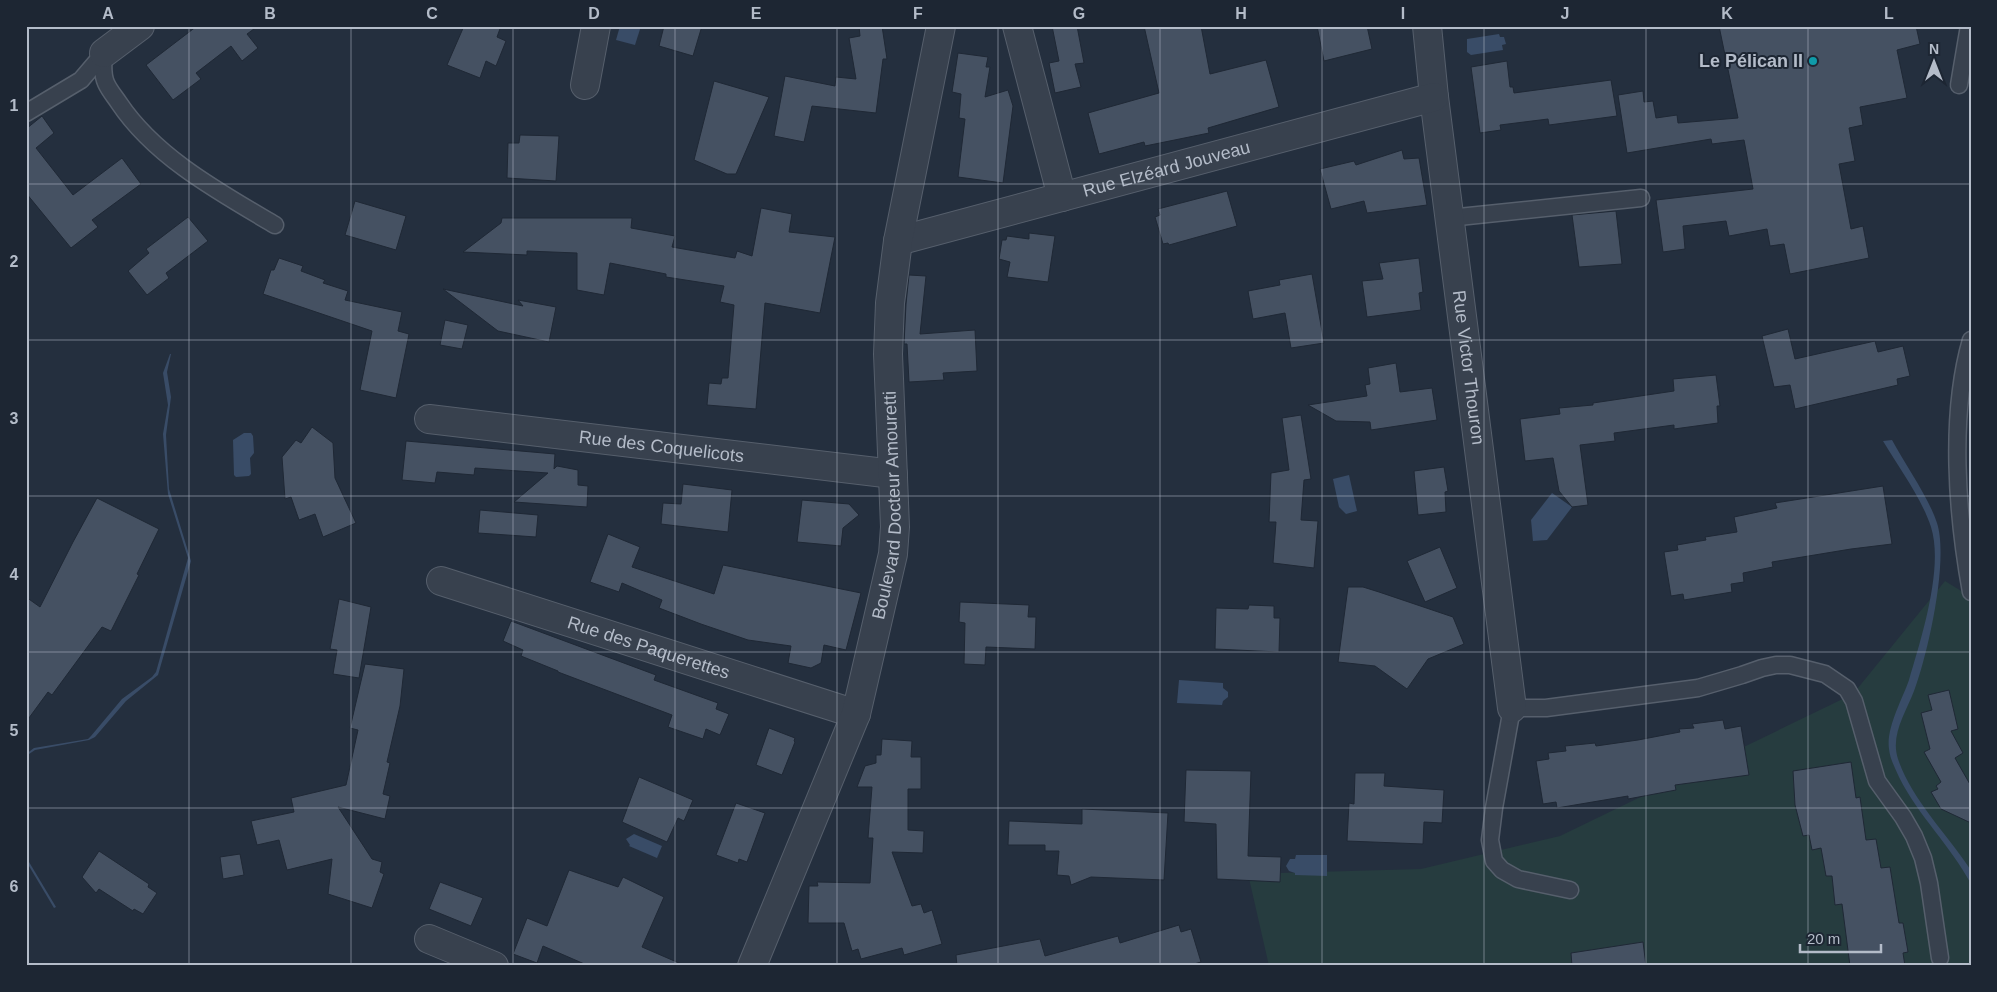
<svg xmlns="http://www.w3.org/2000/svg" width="1997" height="992" font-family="Helvetica,sans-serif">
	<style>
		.green { fill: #263c3f }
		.water { fill: #394c67 }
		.building { fill: #455162; stroke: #1f2835 }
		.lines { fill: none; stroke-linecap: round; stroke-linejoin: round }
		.service-casing { stroke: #565f6c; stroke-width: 19 }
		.minor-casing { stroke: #565f6c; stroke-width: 30 }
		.service { stroke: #38414e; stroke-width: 16 }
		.minor { stroke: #38414e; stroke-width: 28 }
		.grid { fill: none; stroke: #b4bcc9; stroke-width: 1; stroke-opacity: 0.55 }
		.culture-dot { fill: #0f9aa8; stroke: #1d2633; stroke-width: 2 }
		.labels { text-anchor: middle; stroke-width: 4; stroke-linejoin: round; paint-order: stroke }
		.poi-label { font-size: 18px; font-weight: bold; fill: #b4bcc9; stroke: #1d2633; text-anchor: end }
		.street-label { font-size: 18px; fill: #b4bcc9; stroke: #1d2633 }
		.neatline { fill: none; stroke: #b4bcc9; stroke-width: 2 }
		.grid-label { font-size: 16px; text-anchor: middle; font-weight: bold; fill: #b4bcc9 }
	</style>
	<rect width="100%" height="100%" fill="#242f3e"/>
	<polygon class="green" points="1945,581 1971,597 1971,966 1269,966 1248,874 1421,869 1560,836 1853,694"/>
	<g class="water">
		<polygon points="620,26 641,26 635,45 616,40"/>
		<polygon points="1499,34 1500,37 1504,37 1506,44 1502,45 1503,50 1471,55 1467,52 1467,39"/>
		<polygon points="170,354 171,354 167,372 171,397 166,435 169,489 191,561 158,675 126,701 95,737 89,740 35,750 26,756 26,754 34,748 88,739 91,736 122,699 152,677 156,672 188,558 168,494 163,434 168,405 163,373"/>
		<polygon points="244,433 251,433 253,436 254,453 250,458 251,474 249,476 236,477 234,475 233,440"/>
		<path d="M1892 440C1905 464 1929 498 1937 523 1949 560 1928 654 1914 691 1906 712 1890 735 1898 759 1911 798 1945 832 1968 866L1971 871V884C1951 846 1919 817 1899 777 1895 768 1890 759 1889 749 1886 728 1902 700 1909 680 1921 639 1944 568 1931 527 1922 499 1898 466 1883 441Z"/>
		<polygon points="1349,475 1357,511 1346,514 1339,507 1333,479"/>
		<polygon points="1552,493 1572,507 1547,540 1533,541 1531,520"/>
		<polygon points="1179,680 1223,683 1223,688 1228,692 1228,697 1223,701 1222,705 1177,703"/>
		<polygon points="634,834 662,846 657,858 629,846 630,845 626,839"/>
		<polygon points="1296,855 1327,855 1327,876 1295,875 1295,873 1289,871 1286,866 1290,859 1295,859"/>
		<polygon points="26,857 56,907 54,908 26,861"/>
	</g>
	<g class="building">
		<polygon points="197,26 258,26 247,34 258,48 242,61 231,46 196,73 201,79 173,100 146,65"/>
		<polygon points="464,26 501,26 497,37 506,41 496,66 486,61 480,78 447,65"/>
		<polygon points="664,26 702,26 693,56 659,46"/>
		<polygon points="859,26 882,26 887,59 883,59 876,113 812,106 804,142 774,136 785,76 835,86 836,77 856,79 849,38 860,36"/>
		<polygon points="1052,26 1077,26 1084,63 1075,64 1081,87 1055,93 1049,63 1059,61"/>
		<polygon points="1144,26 1201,26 1210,74 1266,60 1279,107 1208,128 1209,133 1145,146 1144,142 1099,154 1088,113 1159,93"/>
		<polygon points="1317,26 1367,26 1372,49 1324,61"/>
		<polygon points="1719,26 1916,26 1920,44 1897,50 1907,98 1860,107 1863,125 1849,128 1855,161 1839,164 1851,229 1863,226 1869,258 1790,274 1784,244 1770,246 1767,229 1729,236 1726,221 1683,226 1685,249 1663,252 1656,200 1753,189 1744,140 1712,144 1711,139 1627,153 1618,95 1643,91 1644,102 1653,101 1656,118 1677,115 1678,123 1738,118"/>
		<polygon points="958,53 988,57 986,67 990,67 985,97 1008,90 1013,106 1003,183 958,177 965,119 959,118 961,94 952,92"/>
		<polygon points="1507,61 1510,87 1513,87 1514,93 1611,80 1617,116 1549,125 1548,119 1500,125 1501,130 1480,133 1471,67"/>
		<polygon points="714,81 769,97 736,174 727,174 694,160"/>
		<polygon points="42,116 54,133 36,148 73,195 122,158 141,184 92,220 98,227 71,248 26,193 26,129"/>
		<polygon points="520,135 559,136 556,181 507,178 508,143 519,143"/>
		<polygon points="1402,150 1404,159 1419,158 1427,205 1367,213 1364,201 1331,209 1320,169 1354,161 1356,165"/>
		<polygon points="1227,191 1237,226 1169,245 1168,243 1163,244 1155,217 1160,215 1158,209"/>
		<polygon points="355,201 406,216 396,250 345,235"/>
		<polygon points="761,208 792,214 789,232 835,237 820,313 765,303 756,409 707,405 709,383 721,384 722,378 728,378 734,305 720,302 724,286 666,277 666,274 610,263 604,295 577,290 577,253 527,251 527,255 463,252 501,223 502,218 632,218 631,228 675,236 672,247 735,258 737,251 752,256"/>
		<polygon points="1616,211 1622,264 1579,267 1572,215"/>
		<polygon points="188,217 208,241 166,273 169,278 147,295 128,271 149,253 146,249"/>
		<polygon points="1029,233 1055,236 1048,282 1007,277 1010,262 999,259 1002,240 1006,240 1007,236 1029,239"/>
		<polygon points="279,258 303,266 301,271 325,280 323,283 348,291 345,300 402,312 398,331 409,334 396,398 360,390 372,331 263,294 271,270 274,270"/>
		<polygon points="1419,258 1423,292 1419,293 1421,310 1367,317 1362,281 1383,279 1379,263"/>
		<polygon points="1312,274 1324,343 1291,348 1285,313 1253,319 1248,291 1280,285 1279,280"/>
		<polygon points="909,275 926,276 920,334 975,330 977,371 943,373 944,380 909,382 907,344 904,344 906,304"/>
		<polygon points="443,289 523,306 518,300 556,307 549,342 498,331"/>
		<polygon points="445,320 468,325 462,349 440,345"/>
		<polygon points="1788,329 1795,359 1875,341 1878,352 1903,346 1910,376 1897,379 1898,385 1795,409 1790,385 1774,387 1762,336"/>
		<polygon points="1396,363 1400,392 1432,388 1437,420 1371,430 1370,422 1336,421 1308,405 1367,396 1365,385 1370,384 1368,368"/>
		<polygon points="1716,375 1720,406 1717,406 1718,423 1674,429 1674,425 1614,433 1615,441 1580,445 1588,505 1572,507 1559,491 1553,458 1525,461 1520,419 1560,414 1559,408 1593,405 1593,403 1674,391 1673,379"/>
		<polygon points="1301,415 1311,479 1304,480 1301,520 1318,521 1314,568 1273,563 1276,522 1269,522 1271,473 1289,470 1282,418"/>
		<polygon points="312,427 333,443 335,478 356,523 323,537 315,514 299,520 291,497 285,499 282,457 296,440 301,443"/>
		<polygon points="406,441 555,454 554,469 557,466 578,470 578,485 588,486 587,507 514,502 548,473 475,468 474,475 437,472 435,483 402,480"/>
		<polygon points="1444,467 1448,491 1445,492 1446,512 1418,515 1414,471"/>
		<polygon points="683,484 732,490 728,532 661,524 663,503 681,504"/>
		<polygon points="1883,486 1892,544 1851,549 1772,562 1773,567 1743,573 1744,582 1731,584 1732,592 1684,600 1683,594 1671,596 1664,552 1678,550 1677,545 1706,540 1705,537 1737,532 1734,517 1777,508 1775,503"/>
		<polygon points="97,498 159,529 137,574 139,575 111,631 102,627 52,695 48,692 26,722 26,597 40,607 73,542"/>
		<polygon points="802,500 849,504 859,515 843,528 841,546 797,542"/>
		<polygon points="480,510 538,515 536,537 478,533"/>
		<polygon points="608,534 640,547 632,567 714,594 723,565 861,593 846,650 824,645 821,663 811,668 788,663 791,646 748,640 701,624 659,608 662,600 622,583 619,592 590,582"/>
		<polygon points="1440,547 1457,588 1425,602 1407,561"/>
		<polygon points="1348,587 1363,587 1379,592 1453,617 1464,644 1428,659 1407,689 1375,666 1338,662"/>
		<polygon points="339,599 371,607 359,678 333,674 337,650 330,649"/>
		<polygon points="960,602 1029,605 1028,617 1036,617 1035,649 986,647 985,665 964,664 965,623 959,622"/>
		<polygon points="1249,605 1274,606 1274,618 1280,618 1279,652 1215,649 1216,608 1248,609"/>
		<polygon points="511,621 656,675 654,680 718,703 716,709 729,714 720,735 706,729 703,739 668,727 672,715 558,672 558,671 521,656 523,650 503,641"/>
		<polygon points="365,664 404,669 400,706 387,762 390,763 383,794 390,796 385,819 338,807 372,859 382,862 380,872 384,874 372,908 328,894 332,859 287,870 279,840 257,845 251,821 294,812 291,798 346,785 358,730 350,728"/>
		<polygon points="1949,690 1958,729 1951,731 1963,753 1955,758 1971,786 1971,823 1941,809 1931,792 1938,789 1936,786 1941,782 1924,752 1930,749 1921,713 1932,710 1928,695"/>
		<polygon points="1723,720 1725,729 1741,726 1749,775 1675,785 1676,790 1628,799 1628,796 1557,808 1556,802 1543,804 1536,761 1549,759 1548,753 1566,751 1565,746 1595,743 1596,746 1638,740 1680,732 1679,729 1694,728 1692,724"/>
		<polygon points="769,728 795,738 794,741 795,742 782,775 756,765"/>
		<polygon points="882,739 912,741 911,757 921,757 921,789 908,789 908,830 924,831 923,853 892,852 912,906 921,904 924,913 932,910 942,944 904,955 902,948 861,959 858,949 852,951 844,923 808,923 809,886 818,886 817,882 870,883 873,838 868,838 872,787 857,787 865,766 876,763 876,755 881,755"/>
		<polygon points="1851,762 1856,798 1860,797 1866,840 1876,839 1881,868 1890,867 1899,923 1903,923 1908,952 1903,953 1905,966 1850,966 1842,904 1835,905 1832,876 1826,876 1821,848 1812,850 1809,835 1803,836 1795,805 1793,771"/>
		<polygon points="1186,770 1251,771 1248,856 1281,857 1280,882 1217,879 1216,824 1184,822"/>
		<polygon points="1355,773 1385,773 1384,786 1444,790 1442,823 1424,822 1423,844 1347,841 1349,803 1354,804"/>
		<polygon points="639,777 693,800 684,821 678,818 667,842 622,822"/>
		<polygon points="736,803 765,813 747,862 739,859 738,863 716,855"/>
		<polygon points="1082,809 1168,813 1164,880 1091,877 1071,885 1069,876 1057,875 1059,851 1045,851 1045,845 1008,845 1009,821 1082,824"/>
		<polygon points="99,851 149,884 148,887 157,893 143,914 134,909 133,911 99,889 96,893 82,877"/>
		<polygon points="240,854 244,875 223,879 220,857"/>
		<polygon points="569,870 618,887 623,877 664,897 642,947 686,966 589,966 543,946 537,963 513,954 527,918 547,926"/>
		<polygon points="440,882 483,898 471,926 429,909"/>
		<polygon points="1179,925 1181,932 1191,929 1201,962 1187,966 957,966 956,955 1040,939 1045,956 1118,936 1120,943"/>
		<polygon points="1643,942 1646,966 1572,966 1571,953"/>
	</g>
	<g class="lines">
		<g class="service-casing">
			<g id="service">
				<path d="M104 53C103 63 102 74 106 83 109 90 115 97 119 103 155 157 219 192 275 225"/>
				<polyline points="1959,85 1969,26"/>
				<polyline points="26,113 81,80 104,53"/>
				<polyline points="1449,218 1641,198"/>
				<path d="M1971 340C1949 416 1957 515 1971 592"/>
				<polyline points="1570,890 1518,879 1502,870 1494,861 1490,840 1494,808 1512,708 1546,708 1698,688 1742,675 1762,668 1776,665 1790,665 1825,674 1847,689 1854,701 1877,781 1903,817 1914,836 1923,858 1929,883 1940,958"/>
			</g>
		</g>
		<g class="minor-casing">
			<g id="minor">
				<polyline points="1017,26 1062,197"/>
				<path id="s1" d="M1427 26 1434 97 1512 708"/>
				<polyline points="104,53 140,26"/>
				<polyline points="585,85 596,26"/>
				<path id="s2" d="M898 241 1434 97"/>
				<path id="s3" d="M429 419 893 474"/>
				<path id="s4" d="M441 581 856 714"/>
				<polyline points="429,939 494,966"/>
				<path id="s5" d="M752 966 856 714 893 554 895 527 888 354 890 303 898 241 941 26"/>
			</g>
		</g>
		<use href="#service" class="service"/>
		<use href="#minor" class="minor"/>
	</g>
	<path class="grid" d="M189 26V966M351 26V966M513 26V966M675 26V966M837 26V966M998 26V966M1160 26V966M1322 26V966M1484 26V966M1646 26V966M1808 26V966M26 184H1971M26 340H1971M26 496H1971M26 652H1971M26 808H1971"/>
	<circle class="culture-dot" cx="1813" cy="61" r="5"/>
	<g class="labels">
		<g class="poi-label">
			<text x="1803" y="67">Le Pélican II</text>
		</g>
		<g class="street-label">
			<text dy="6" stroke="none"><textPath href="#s2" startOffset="278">Rue Elzéard Jouveau</textPath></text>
			<text dy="6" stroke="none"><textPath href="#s1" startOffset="344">Rue Victor Thouron</textPath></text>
			<text dy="6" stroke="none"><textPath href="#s3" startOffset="234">Rue des Coquelicots</textPath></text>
			<text dy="6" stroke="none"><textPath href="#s5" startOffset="485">Boulevard Docteur Amouretti</textPath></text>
			<text dy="6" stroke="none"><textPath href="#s4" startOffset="218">Rue des Paquerettes</textPath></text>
		</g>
	</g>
	<rect width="1997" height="992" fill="none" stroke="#1d2633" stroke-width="55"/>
	<g transform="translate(1934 62)" stroke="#1d2633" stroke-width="4" paint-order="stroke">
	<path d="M0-4L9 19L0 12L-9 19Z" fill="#b4bcc9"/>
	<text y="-8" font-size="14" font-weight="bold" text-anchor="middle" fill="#b4bcc9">N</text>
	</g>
	<path d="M1800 944v8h81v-8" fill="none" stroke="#b4bcc9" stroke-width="2.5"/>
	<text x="1807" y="944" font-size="15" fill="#b4bcc9" stroke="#1d2633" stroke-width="4" paint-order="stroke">20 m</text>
	<rect x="28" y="28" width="1942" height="936" class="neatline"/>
	<g class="grid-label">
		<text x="108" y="19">A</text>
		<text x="270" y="19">B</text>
		<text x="432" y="19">C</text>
		<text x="594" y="19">D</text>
		<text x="756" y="19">E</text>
		<text x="918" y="19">F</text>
		<text x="1079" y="19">G</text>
		<text x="1241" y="19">H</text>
		<text x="1403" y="19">I</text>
		<text x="1565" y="19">J</text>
		<text x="1727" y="19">K</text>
		<text x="1889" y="19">L</text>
		<text x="14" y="111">1</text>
		<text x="14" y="267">2</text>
		<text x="14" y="424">3</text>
		<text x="14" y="580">4</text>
		<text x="14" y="736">5</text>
		<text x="14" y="892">6</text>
	</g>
</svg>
